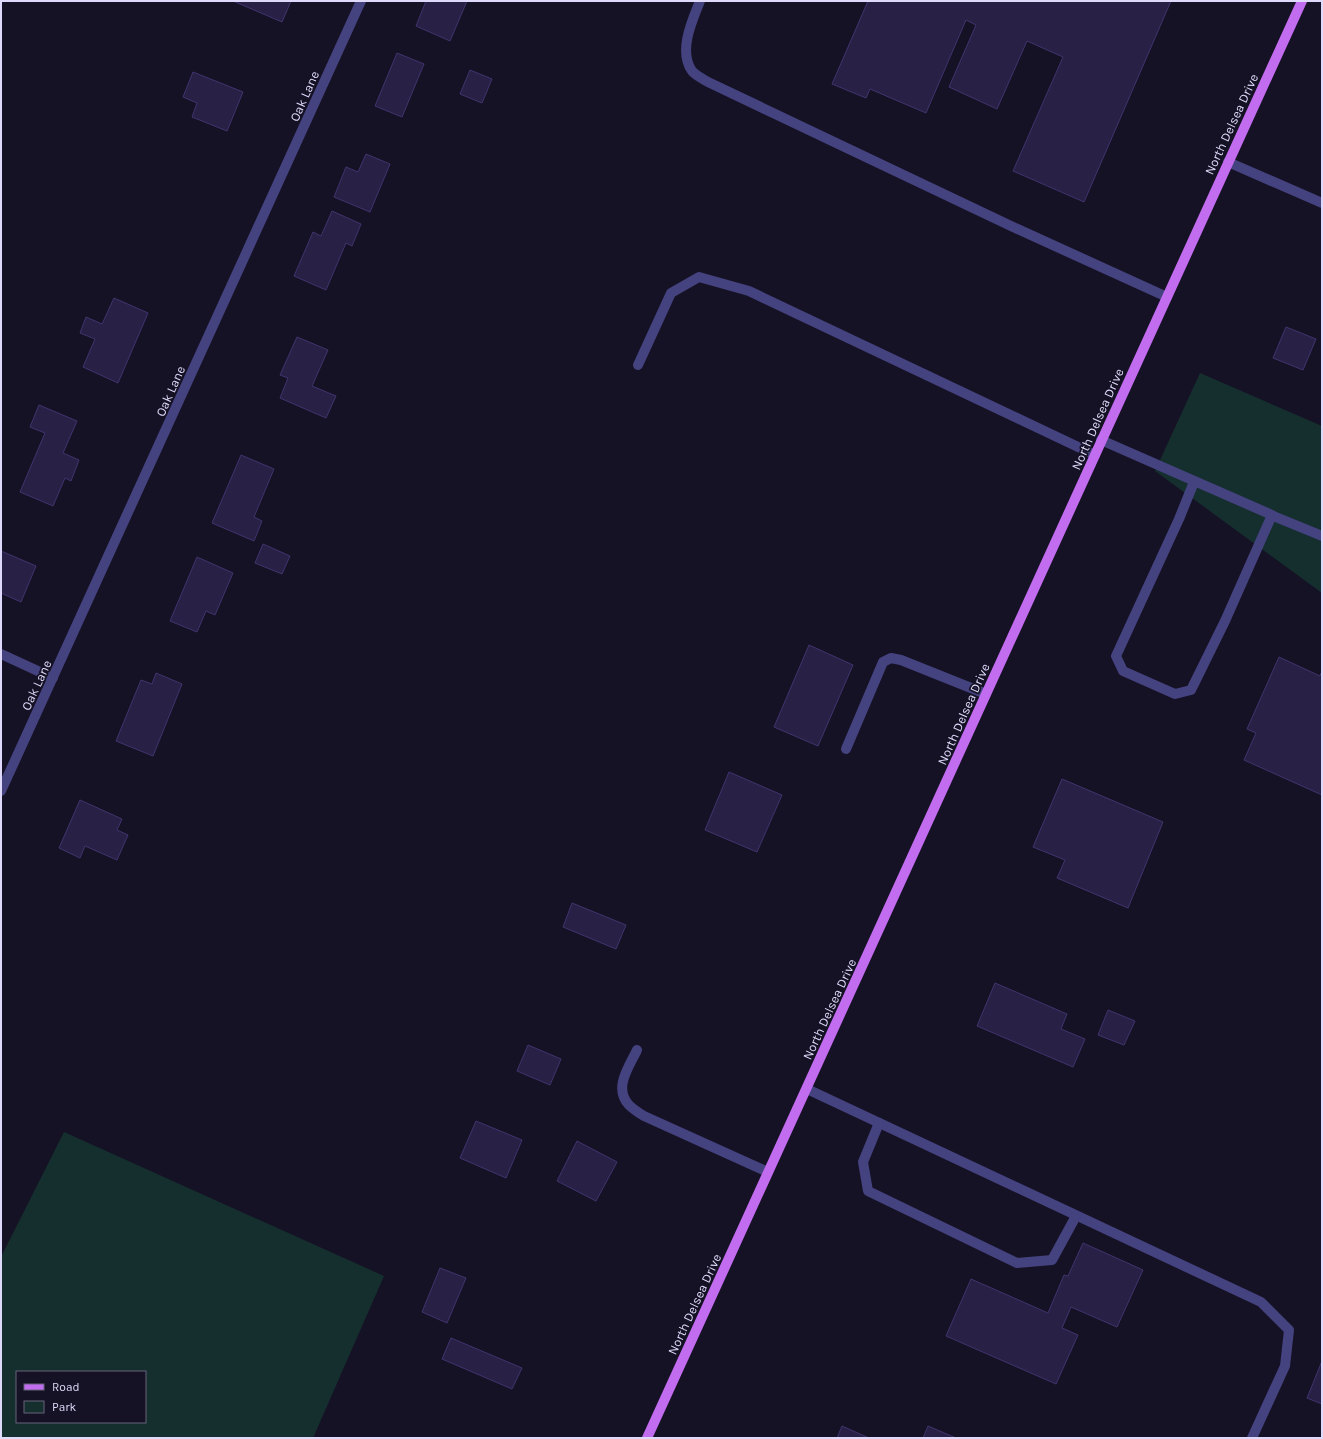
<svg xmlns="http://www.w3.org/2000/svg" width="1323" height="1439" font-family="Karla,sans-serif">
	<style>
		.green { fill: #152f2f; fill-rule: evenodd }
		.building { fill: #282045; stroke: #41346e }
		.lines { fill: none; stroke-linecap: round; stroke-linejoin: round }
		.lane { stroke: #454280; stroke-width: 10 }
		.street { stroke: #454280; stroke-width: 10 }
		.primary { stroke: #c26cf0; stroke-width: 10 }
		.labels { text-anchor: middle; stroke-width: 3.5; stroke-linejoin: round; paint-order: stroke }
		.street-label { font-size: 13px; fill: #dfdafb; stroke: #161225 }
	</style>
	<rect width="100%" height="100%" fill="#161225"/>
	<g class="green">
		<polygon points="1200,373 1322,426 1322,593 1155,471"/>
		<path d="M64 1132 384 1276 313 1438H1V1257ZM17 1372H145V1422H17Z"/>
	</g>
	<g class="building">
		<polygon points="233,1 291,1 282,22"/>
		<polygon points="426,1 467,1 450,41 416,26"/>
		<polygon points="868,1 1171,1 1084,202 1013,171 1063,57 1027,41 997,109 949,87 976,25 966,20 926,113 870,89 866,98 832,84"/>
		<polygon points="397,53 424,64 402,117 375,106"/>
		<polygon points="470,70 492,79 482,103 460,94"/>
		<polygon points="193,72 243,92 227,131 192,117 197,103 183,97"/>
		<polygon points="366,154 390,164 370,212 334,197 346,167 358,172"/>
		<polygon points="332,211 361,224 352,246 346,243 326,290 294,276 313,232 321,236"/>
		<polygon points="114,298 148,313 118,383 83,367 95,339 80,333 86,317 102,324"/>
		<polygon points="1286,327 1316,339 1303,370 1273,358"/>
		<polygon points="297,337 328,350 312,386 336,396 326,418 280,398 288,378 280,375"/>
		<polygon points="39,405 77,421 63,453 79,460 71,481 65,478 53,506 20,492 45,433 30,427"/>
		<polygon points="241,455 274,469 254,517 262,521 254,541 212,523"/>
		<polygon points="263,544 290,556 282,574 255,563"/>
		<polygon points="1,551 36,566 21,602 1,593"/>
		<polygon points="197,557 233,573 215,615 206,611 197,632 170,621"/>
		<polygon points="809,645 853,665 818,746 774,727"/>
		<polygon points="1279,657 1320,676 1322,671 1322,795 1244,760 1256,733 1247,729"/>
		<polygon points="156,673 182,684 153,756 116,741 141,680 152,684"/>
		<polygon points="729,772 782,795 757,852 705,830"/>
		<polygon points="1062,779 1163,822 1128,908 1057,878 1065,860 1033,847"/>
		<polygon points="80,800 122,819 117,830 128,835 117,860 85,846 80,858 59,848"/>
		<polygon points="572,903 626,925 616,949 563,927"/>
		<polygon points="995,983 1067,1014 1061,1029 1085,1039 1073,1067 977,1026"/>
		<polygon points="1108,1010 1135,1021 1124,1045 1098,1035"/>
		<polygon points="528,1045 561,1059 550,1085 517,1071"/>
		<polygon points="476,1121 522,1140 506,1178 460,1158"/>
		<polygon points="577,1141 617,1162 596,1201 557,1181"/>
		<polygon points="1083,1243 1143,1270 1117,1327 1071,1307 1062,1328 1078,1335 1056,1384 946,1336 971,1279 1048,1313 1064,1275 1068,1276"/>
		<polygon points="440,1268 466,1278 447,1323 422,1312"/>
		<polygon points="451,1338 522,1368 512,1389 442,1359"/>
		<polygon points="1322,1361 1322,1404 1307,1398"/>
		<polygon points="842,1426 869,1438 837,1438"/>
		<polygon points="928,1426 956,1438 923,1438"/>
	</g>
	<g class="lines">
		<g class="lane">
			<path d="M700 1C692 21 678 51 692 71 695 75 703 79 708 82L1011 226 1167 297"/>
			<polyline points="1228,162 1322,203"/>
			<polyline points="638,365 671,293 699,277 749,291 1095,455"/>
			<polyline points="1101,440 1272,515 1225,621 1191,690 1175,694 1123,671 1116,656 1179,519 1194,482"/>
			<polyline points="1271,515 1322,536"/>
			<polyline points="846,749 883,662 891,658 901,660 986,694"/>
			<path d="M637 1050C629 1067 613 1088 629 1105 633 1109 639 1113 644 1116L768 1172"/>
			<polyline points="807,1089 1261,1302 1289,1330 1285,1366 1252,1438"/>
			<polyline points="879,1123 863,1162 868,1191 1017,1263 1052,1260 1076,1216"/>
		</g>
		<g class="street">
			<polyline points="1,654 53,678"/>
			<polyline points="1,791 361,1"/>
		</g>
		<polyline class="primary" points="647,1438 1302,1"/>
	</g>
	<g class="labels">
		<g class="street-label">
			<text transform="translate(304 96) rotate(-66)" y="5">Oak Lane</text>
			<text transform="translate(1231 124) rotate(-65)" y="5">North Delsea Drive</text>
			<text transform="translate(170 391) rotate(-66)" y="5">Oak Lane</text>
			<text transform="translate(1097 419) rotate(-66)" y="5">North Delsea Drive</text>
			<text transform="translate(36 685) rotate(-65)" y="5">Oak Lane</text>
			<text transform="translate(963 714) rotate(-66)" y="5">North Delsea Drive</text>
			<text transform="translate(829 1009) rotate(-65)" y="5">North Delsea Drive</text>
			<text transform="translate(694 1304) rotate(-65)" y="5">North Delsea Drive</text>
		</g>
	</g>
	<rect width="1323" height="1439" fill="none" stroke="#dfdafb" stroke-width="4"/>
	<rect x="16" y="1371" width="130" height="52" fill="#161225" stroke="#66627b"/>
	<rect x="24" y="1384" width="20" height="6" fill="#c26cf0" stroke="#66627b"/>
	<text x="52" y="1391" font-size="12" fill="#dfdafb">Road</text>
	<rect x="24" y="1401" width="20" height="12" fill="#152f2f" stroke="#66627b"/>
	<text x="52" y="1411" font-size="12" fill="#dfdafb">Park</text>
</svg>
